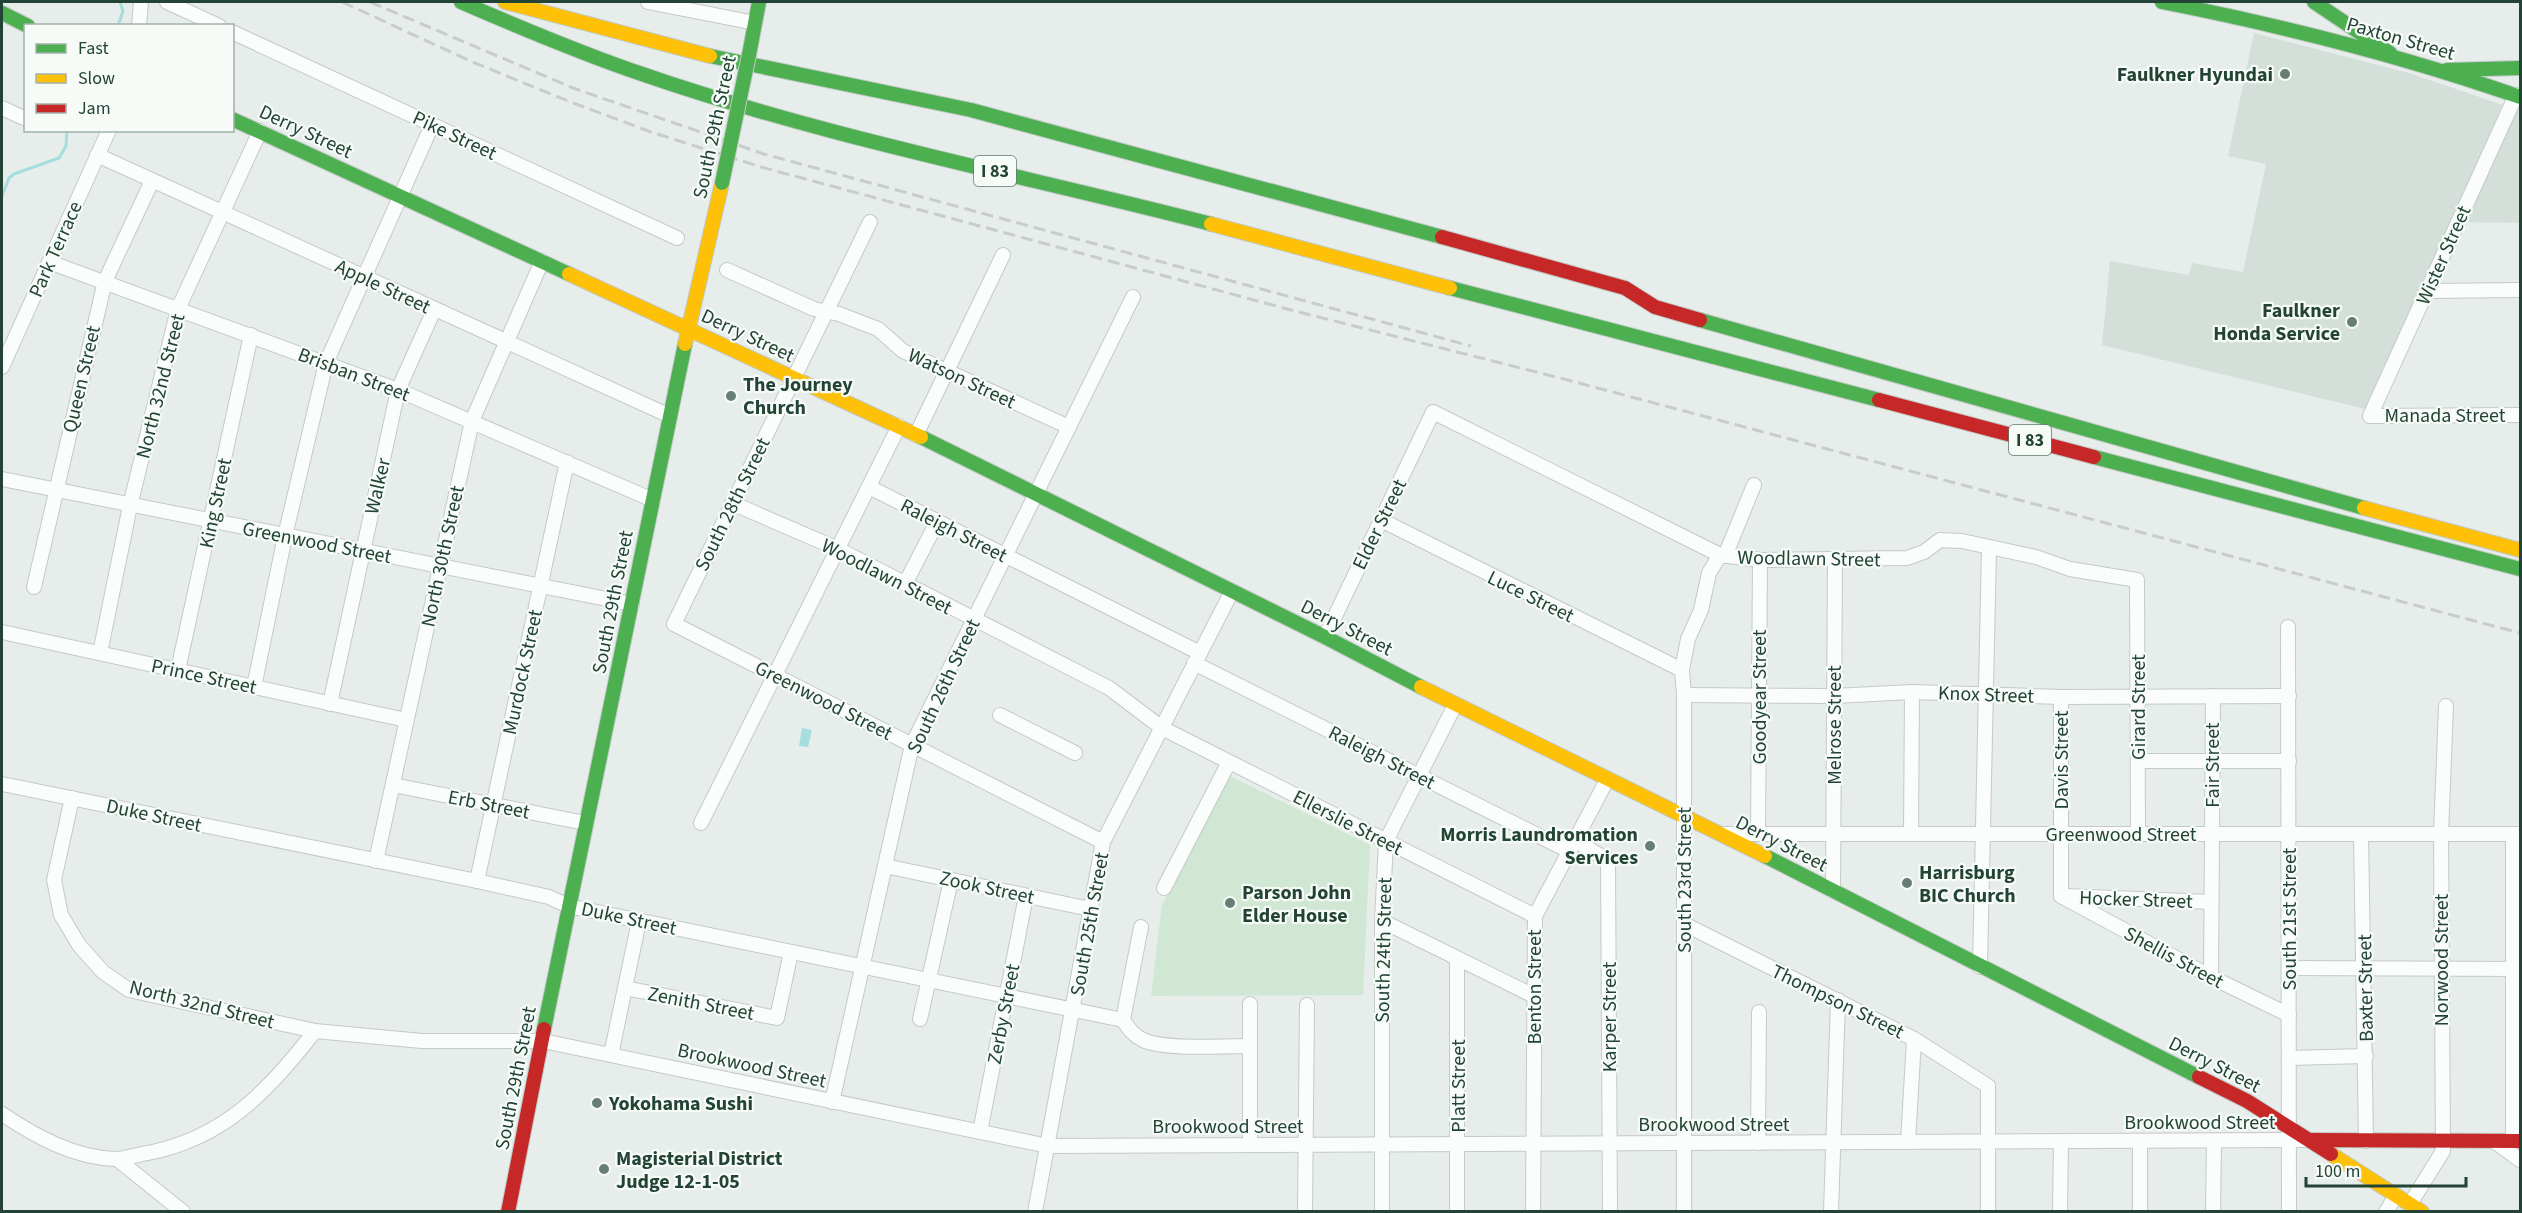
<svg xmlns="http://www.w3.org/2000/svg" width="2522" height="1213" font-family="'Source Sans 3',sans-serif">
	<style>
		.built { fill: #d5dfd9 }
		.green { fill: #d0e7d3 }
		.water { fill: #a5dedd }
		.lines { fill: none; stroke-linecap: round; stroke-linejoin: round }
		.stream { stroke: #a5dedd; stroke-width: 3 }
		.street-casing { stroke: #c4cac7; stroke-width: 16 }
		.fast-casing { stroke: #c0c9c5; stroke-width: 16 }
		.slow-casing { stroke: #c0c9c5; stroke-width: 16 }
		.jam-casing { stroke: #c0c9c5; stroke-width: 16 }
		.street { stroke: #fbfcfc; stroke-width: 14 }
		.fast { stroke: #4caf50; stroke-width: 14 }
		.slow { stroke: #ffc107; stroke-width: 14 }
		.jam { stroke: #c62828; stroke-width: 14 }
		.rail { stroke: #c8cdcb; stroke-width: 3; stroke-dasharray: 12 6; stroke-linecap: butt }
		.fast-bridge-casing { stroke: #c0c9c5; stroke-width: 16; stroke-linecap: butt }
		.fast-bridge { stroke: #4caf50; stroke-width: 14 }
		.poi-dot { fill: #677e74; stroke: #f6fbf8; stroke-width: 2 }
		.labels { text-anchor: middle; stroke-width: 4.5; stroke-linejoin: round; paint-order: stroke }
		.shield { fill: #f6fbf8; stroke: #627a70; stroke-width: 1.5 }
		.shield-label { font-size: 18px; font-weight: bold; fill: #224335 }
		.street-label { font-size: 20px; fill: #224335; stroke: #f6fbf8 }
		.poi-label { font-size: 20px; font-weight: bold; fill: #224335; stroke: #f6fbf8; text-anchor: start }
	</style>
	<rect width="100%" height="100%" fill="#e7edea"/>
	<polygon class="built" points="2254,33 2409,73 2520,111 2520,223 2451,222 2369,410 2102,345 2110,261 2189,275 2192,263 2243,272 2266,164 2228,156"/>
	<polygon class="green" points="1228,775 1370,845 1363,995 1151,996 1162,905"/>
	<polygon class="water" points="802,728 812,730 808,747 799,746"/>
	<g class="lines">
		<g class="stream">
			<polyline points="118,26 123,11 120,2"/>
			<polyline points="2,196 9,178 14,174 59,158 66,146 67,130"/>
		</g>
		<g class="street-casing">
			<g id="street">
				<polyline points="167,2 219,26"/>
				<polyline points="648,2 755,23"/>
				<polyline points="139,26 141,2"/>
				<polyline points="232,32 677,238"/>
				<polyline points="2516,95 2370,416 2520,415"/>
				<polyline points="2,108 26,119"/>
				<polyline points="97,155 670,416"/>
				<polyline points="870,222 674,624 1103,842"/>
				<polyline points="49,262 398,390 653,500"/>
				<polyline points="727,270 814,309 839,314 878,329 903,351 1069,427"/>
				<polyline points="2427,291 2520,290"/>
				<polyline points="2,367 109,130"/>
				<polyline points="916,435 1003,255"/>
				<polyline points="2,479 632,604"/>
				<polyline points="869,487 1200,653"/>
				<polyline points="732,503 838,549 1109,688 1162,728 1535,916"/>
				<polyline points="1381,520 1682,670"/>
				<polyline points="1725,556 1754,485"/>
				<polyline points="905,584 937,522"/>
				<polyline points="34,587 105,281 152,181"/>
				<polyline points="2288,627 2289,1212"/>
				<polyline points="2,632 406,720"/>
				<polyline points="1325,637 1433,412 1720,555 1760,560 1907,558 1924,552 1940,540 1962,541 2036,557 2070,569 2137,580 2138,834"/>
				<polyline points="100,653 130,506 178,309 260,131"/>
				<polyline points="1194,663 1569,851"/>
				<polyline points="178,670 251,335"/>
				<polyline points="254,687 285,536 326,363 432,125"/>
				<polyline points="1684,695 1834,696 1912,692 2061,697 2289,696"/>
				<polyline points="330,704 398,390 434,310"/>
				<polyline points="1000,715 1075,753"/>
				<polyline points="2138,761 2289,761"/>
				<path d="M2 784 477 881 549 897 568 906 1123 1020C1129 1029 1133 1035 1143 1040 1163 1050 1225 1046 1250 1046"/>
				<polyline points="393,785 585,823"/>
				<polyline points="72,798 54,880 61,915 79,945 103,972 129,990 315,1031"/>
				<polyline points="701,823 899,426"/>
				<polyline points="1725,834 2520,834"/>
				<polyline points="1758,834 1760,560"/>
				<polyline points="1911,834 1912,692"/>
				<polyline points="2361,834 2366,1141"/>
				<polyline points="2513,834 2513,1141"/>
				<polyline points="1575,841 1608,860 1610,1212"/>
				<polyline points="376,861 472,421 542,261"/>
				<polyline points="885,866 1090,909"/>
				<polyline points="477,881 567,462"/>
				<polyline points="1164,888 1229,762"/>
				<polyline points="1833,891 1835,559"/>
				<polyline points="2061,896 2211,977 2289,1015"/>
				<polyline points="2061,896 2061,697"/>
				<polyline points="2066,896 2211,902"/>
				<polyline points="1382,921 1534,996"/>
				<polyline points="1684,924 1914,1039 1988,1086 1988,1212"/>
				<polyline points="1457,960 1457,1212"/>
				<polyline points="1980,967 1989,548"/>
				<polyline points="2289,968 2520,969"/>
				<polyline points="2211,977 2213,696"/>
				<polyline points="625,988 777,1018 791,952"/>
				<polyline points="920,1019 951,880"/>
				<polyline points="1123,1020 1141,927"/>
				<polyline points="611,1055 639,921"/>
				<polyline points="2289,1058 2366,1056"/>
				<polyline points="832,1102 912,745 1133,297"/>
				<path d="M2 1114C35 1136 74 1158 116 1159 126 1159 138 1154 148 1153 225 1138 269 1090 315 1031L422 1041H543L1048 1146 2309 1140"/>
				<polyline points="980,1132 1026,896"/>
				<polyline points="2494,1141 2520,1160"/>
				<polyline points="1908,1142 1914,1039"/>
				<polyline points="1758,1143 1759,1012"/>
				<polyline points="1250,1145 1250,1004"/>
				<polyline points="117,1159 183,1212"/>
				<polyline points="2410,1204 2443,1151 2441,834 2446,706"/>
				<polyline points="2060,1211 2061,1142"/>
				<polyline points="1035,1212 1103,842 1232,591"/>
				<polyline points="1305,1212 1307,1005"/>
				<polyline points="1382,1212 1382,921 1386,841 1455,705"/>
				<polyline points="1533,1212 1535,916 1607,780"/>
				<polyline points="1684,1212 1684,695 1682,670 1688,639 1701,610 1709,573 1720,555"/>
				<polyline points="1831,1212 1838,1000"/>
				<polyline points="2140,1212 2140,1141"/>
				<polyline points="2213,1212 2214,1141"/>
				<polyline points="2386,1212 2396,1195"/>
			</g>
		</g>
		<g class="fast-casing">
			<g id="fast">
				<path d="M461 2C521 28 580 53 642 74 827 138 1021 175 1211 224"/>
				<path d="M2162 2C2284 26 2403 56 2520 97"/>
				<polyline points="2314,2 2390,53"/>
				<polyline points="2,13 28,26"/>
				<polyline points="749,55 759,2"/>
				<polyline points="710,56 971,110 1442,237"/>
				<polyline points="2447,70 2520,68"/>
				<polyline points="232,119 569,274"/>
				<polyline points="1450,288 1879,400"/>
				<polyline points="1700,320 2364,508"/>
				<polyline points="921,437 1325,637 1421,687"/>
				<polyline points="2094,457 2520,569"/>
				<polyline points="1765,856 2199,1077"/>
				<polyline points="544,1029 685,344"/>
			</g>
		</g>
		<g class="slow-casing">
			<g id="slow">
				<polyline points="505,2 710,56"/>
				<polyline points="1211,224 1450,288"/>
				<polyline points="569,274 921,437"/>
				<polyline points="685,344 722,183"/>
				<polyline points="2364,508 2520,550"/>
				<polyline points="1421,687 1765,856"/>
				<polyline points="2331,1154 2422,1212"/>
			</g>
		</g>
		<g class="jam-casing">
			<g id="jam">
				<polyline points="1442,237 1625,288 1655,307 1700,320"/>
				<polyline points="1879,400 2094,457"/>
				<polyline points="2199,1077 2247,1101 2331,1154"/>
				<polyline points="2310,1140 2520,1141"/>
				<polyline points="508,1212 544,1029"/>
			</g>
		</g>
		<use href="#street" class="street"/>
		<use href="#fast" class="fast"/>
		<use href="#slow" class="slow"/>
		<use href="#jam" class="jam"/>
		<g class="rail">
			<polyline points="342,2 475,63 568,101 651,132 761,167 1291,310 1560,378 2520,633"/>
			<polyline points="370,2 573,88 764,154 1471,346"/>
		</g>
		<g class="fast-bridge-casing">
			<polyline id="fast-bridge" points="722,183 749,55"/>
		</g>
		<use href="#fast-bridge" class="fast-bridge"/>
	</g>
	<g class="poi-dot">
		<circle cx="2285" cy="74" r="6"/>
		<circle cx="2352" cy="322" r="6"/>
		<circle cx="731" cy="396" r="6"/>
		<circle cx="1650" cy="846" r="6"/>
		<circle cx="1907" cy="883" r="6"/>
		<circle cx="1230" cy="903" r="6"/>
		<circle cx="597" cy="1103" r="6"/>
		<circle cx="604" cy="1169" r="6"/>
	</g>
	<g class="labels">
		<g class="shield">
			<rect x="974" y="156" width="42" height="30" rx="4.5"/>
			<rect x="2009" y="425" width="42" height="30" rx="4.5"/>
		</g>
		<g class="shield-label">
			<text x="995" y="177">I 83</text>
			<text x="2030" y="446">I 83</text>
		</g>
		<g class="street-label">
			<text transform="translate(2401 38) rotate(16)" y="7">Paxton Street</text>
			<text transform="translate(714 127) rotate(-78)" y="7">South 29th Street</text>
			<text transform="translate(306 131) rotate(25)" y="7">Derry Street</text>
			<text transform="translate(455 135) rotate(25)" y="7">Pike Street</text>
			<text transform="translate(55 249) rotate(-66)" y="7">Park Terrace</text>
			<text transform="translate(2443 255) rotate(-66)" y="7">Wister Street</text>
			<text transform="translate(383 286) rotate(25)" y="7">Apple Street</text>
			<text transform="translate(748 335) rotate(25)" y="7">Derry Street</text>
			<text transform="translate(354 374) rotate(21)" y="7">Brisban Street</text>
			<text transform="translate(962 378) rotate(25)" y="7">Watson Street</text>
			<text transform="translate(81 379) rotate(-77)" y="7">Queen Street</text>
			<text transform="translate(160 386) rotate(-76)" y="7">North 32nd Street</text>
			<text x="2445" y="422">Manada Street</text>
			<text transform="translate(377 486) rotate(-77)" y="7">Walker</text>
			<text transform="translate(215 503) rotate(-78)" y="7">King Street</text>
			<text transform="translate(732 504) rotate(-64)" y="7">South 28th Street</text>
			<text transform="translate(1379 524) rotate(-64)" y="7">Elder Street</text>
			<text transform="translate(954 530) rotate(27)" y="7">Raleigh Street</text>
			<text transform="translate(317 542) rotate(11)" y="7">Greenwood Street</text>
			<text transform="translate(442 556) rotate(-78)" y="7">North 30th Street</text>
			<text transform="translate(1809 558) rotate(1)" y="7">Woodlawn Street</text>
			<text transform="translate(887 576) rotate(27)" y="7">Woodlawn Street</text>
			<text transform="translate(1531 596) rotate(26)" y="7">Luce Street</text>
			<text transform="translate(612 602) rotate(-79)" y="7">South 29th Street</text>
			<text transform="translate(1347 627) rotate(27)" y="7">Derry Street</text>
			<text transform="translate(522 672) rotate(-78)" y="7">Murdock Street</text>
			<text transform="translate(204 676) rotate(12)" y="7">Prince Street</text>
			<text transform="translate(943 686) rotate(-65)" y="7">South 26th Street</text>
			<text transform="translate(1986 694) rotate(2)" y="7">Knox Street</text>
			<text transform="translate(1759 697) rotate(-90)" y="7">Goodyear Street</text>
			<text transform="translate(824 700) rotate(27)" y="7">Greenwood Street</text>
			<text transform="translate(2138 707) rotate(-90)" y="7">Girard Street</text>
			<text transform="translate(1834 725) rotate(-90)" y="7">Melrose Street</text>
			<text transform="translate(1382 757) rotate(27)" y="7">Raleigh Street</text>
			<text transform="translate(2061 760) rotate(-90)" y="7">Davis Street</text>
			<text transform="translate(2212 765) rotate(-90)" y="7">Fair Street</text>
			<text transform="translate(489 804) rotate(11)" y="7">Erb Street</text>
			<text transform="translate(154 815) rotate(12)" y="7">Duke Street</text>
			<text transform="translate(1348 822) rotate(27)" y="7">Ellerslie Street</text>
			<text x="2121" y="841">Greenwood Street</text>
			<text transform="translate(1782 843) rotate(27)" y="7">Derry Street</text>
			<text transform="translate(1684 880) rotate(-90)" y="7">South 23rd Street</text>
			<text transform="translate(987 887) rotate(12)" y="7">Zook Street</text>
			<text transform="translate(2136 899) rotate(2)" y="7">Hocker Street</text>
			<text transform="translate(629 918) rotate(12)" y="7">Duke Street</text>
			<text transform="translate(2289 919) rotate(-90)" y="7">South 21st Street</text>
			<text transform="translate(1089 924) rotate(-80)" y="7">South 25th Street</text>
			<text transform="translate(1383 950) rotate(-89)" y="7">South 24th Street</text>
			<text transform="translate(2174 957) rotate(28)" y="7">Shellis Street</text>
			<text transform="translate(2441 960) rotate(-90)" y="7">Norwood Street</text>
			<text transform="translate(1534 987) rotate(-90)" y="7">Benton Street</text>
			<text transform="translate(2365 988) rotate(-91)" y="7">Baxter Street</text>
			<text transform="translate(1838 1001) rotate(26)" y="7">Thompson Street</text>
			<text transform="translate(701 1003) rotate(11)" y="7">Zenith Street</text>
			<text transform="translate(202 1004) rotate(14)" y="7">North 32nd Street</text>
			<text transform="translate(1003 1014) rotate(-79)" y="7">Zerby Street</text>
			<text transform="translate(1609 1017) rotate(-90)" y="7">Karper Street</text>
			<text transform="translate(2215 1064) rotate(27)" y="7">Derry Street</text>
			<text transform="translate(752 1065) rotate(12)" y="7">Brookwood Street</text>
			<text transform="translate(515 1078) rotate(-79)" y="7">South 29th Street</text>
			<text transform="translate(1458 1086) rotate(-90)" y="7">Platt Street</text>
			<text x="2200" y="1129">Brookwood Street</text>
			<text x="1714" y="1131">Brookwood Street</text>
			<text x="1228" y="1133">Brookwood Street</text>
		</g>
		<g class="poi-label">
			<text x="2273" y="81" text-anchor="end">Faulkner Hyundai</text>
			<text x="2340" y="317" text-anchor="end">Faulkner<tspan x="2340" dy="23">Honda Service</tspan></text>
			<text x="743" y="391">The Journey<tspan x="743" dy="23">Church</tspan></text>
			<text x="1638" y="841" text-anchor="end">Morris Laundromation<tspan x="1638" dy="23">Services</tspan></text>
			<text x="1919" y="879">Harrisburg<tspan x="1919" dy="23">BIC Church</tspan></text>
			<text x="1242" y="899">Parson John<tspan x="1242" dy="23">Elder House</tspan></text>
			<text x="609" y="1110">Yokohama Sushi</text>
			<text x="616" y="1165">Magisterial District<tspan x="616" dy="23">Judge 12-1-05</tspan></text>
		</g>
	</g>
	<rect width="2522" height="1213" fill="none" stroke="#224335" stroke-width="6"/>
	<rect x="24" y="24" width="210" height="108" fill="#f6fbf8" stroke="#a1b1aa" stroke-width="1.5"/>
	<rect x="36" y="44" width="30" height="9" fill="#4caf50" stroke="#a1b1aa" stroke-width="1.5"/>
	<text x="78" y="54" font-size="18" fill="#224335">Fast</text>
	<rect x="36" y="74" width="30" height="9" fill="#ffc107" stroke="#a1b1aa" stroke-width="1.5"/>
	<text x="78" y="84" font-size="18" fill="#224335">Slow</text>
	<rect x="36" y="104" width="30" height="9" fill="#c62828" stroke="#a1b1aa" stroke-width="1.5"/>
	<text x="78" y="114" font-size="18" fill="#224335">Jam</text>
	<path d="M2306 1177v9h160v-9" fill="none" stroke="#224335" stroke-width="3"/>
	<text x="2315" y="1177" font-size="18" fill="#224335" stroke="#f6fbf8" stroke-width="4.5" paint-order="stroke">100 m</text>
</svg>
